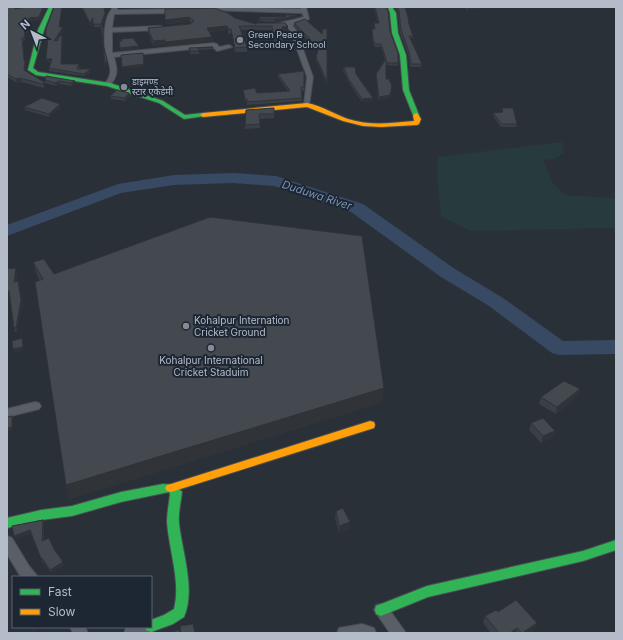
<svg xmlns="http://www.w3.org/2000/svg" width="623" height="640" font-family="Inter,'Noto Sans Devanagari',sans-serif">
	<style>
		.green { fill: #273a3e }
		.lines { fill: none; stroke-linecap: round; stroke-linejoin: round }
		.river { fill: #384963; fill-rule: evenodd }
		.street-casing { stroke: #484c53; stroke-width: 2 }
		.fast-casing { stroke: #484c53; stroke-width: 2 }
		.slow-casing { stroke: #484c53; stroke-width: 2 }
		.street { fill: #5a5e66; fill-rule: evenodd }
		.fast { fill: #30b455; fill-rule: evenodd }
		.slow { fill: #ff9f0a; fill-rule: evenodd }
		.wall { fill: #3a3f45 }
		.shaded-wall { fill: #303338 }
		.building { fill: #444950; stroke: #303338 }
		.poi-dot { fill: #848b96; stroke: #1d2633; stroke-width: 1.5 }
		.labels { text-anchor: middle; stroke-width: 4; stroke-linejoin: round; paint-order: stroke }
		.far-poi-label { font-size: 9px; fill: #b4bcc9; stroke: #1d2633; text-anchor: start }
		.poi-label { font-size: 10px; fill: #b4bcc9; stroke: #1d2633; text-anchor: start }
		.water-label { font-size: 11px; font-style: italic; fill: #7c92b1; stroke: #1d2633 }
	</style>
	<rect width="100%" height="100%" fill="#2a3038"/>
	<polygon class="green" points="562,142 564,152 555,159 543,160 552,182 565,195 616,198 616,228 470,231 441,216 437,179 438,157"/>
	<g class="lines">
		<polygon class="river" points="233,173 276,176 363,204 455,269 503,298 563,341 616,340 616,354 559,355 552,353 489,306 441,277 351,212 274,186 233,183 174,185 121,193 7,236 7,225 118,184 174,175"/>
		<g class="street-casing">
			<g id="street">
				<path d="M111 7H117V10L178 9 181 11 178 13 114 14 112 28 161 26 164 28 161 30 112 32V53L213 43 217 44 219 47 229 45 232 47 217 51 213 47 114 57C117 68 119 75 110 85H106L105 84C116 69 107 64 105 48 104 37 104 17 112 9Z"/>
				<polygon points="204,7 301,9 300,7 306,7 309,19 292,25 296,30 313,77 309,106 304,105 307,77 290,30 286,26 274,27 271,25 304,17 302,13 202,10 202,8"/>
				<polygon points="35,402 39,403 41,406 39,409 7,417 7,409"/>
				<polygon points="7,536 12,538 29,566 38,577 22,577 19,574 7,554"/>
				<polygon points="381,604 386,605 406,633 390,633 374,610 376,605"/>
				<polygon points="151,621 155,627 153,632 124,633 126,628 129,627 151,627"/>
				<polygon points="362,624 374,628 376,633 337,633 339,628"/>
				<polygon points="70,627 85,627 88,633 73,633"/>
			</g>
		</g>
		<g class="fast-casing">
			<g id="fast">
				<polygon points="49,7 53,7 44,30 33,68 38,72 110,83 163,101 185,115 203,113 206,115 205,116 184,119 159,103 107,86 36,75 28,70 38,30"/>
				<polygon points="388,7 392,7 396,13 398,33 406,55 409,90 419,115 418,116 413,115 403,90 400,55 392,33 390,13"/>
				<path d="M163 484 175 485 182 492C181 502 178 513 179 523 182 552 196 589 184 617L173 624 151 632 146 630 145 627H151V620L164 615 174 609C181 581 169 551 167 522 167 513 169 503 170 494L169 492 121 502 72 516 41 520 7 528V518L41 510 72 506 121 492Z"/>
				<polygon points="616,540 616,550 583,561 428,597 381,616 376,614 375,610 376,606 427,586 583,551"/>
			</g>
		</g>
		<g class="slow-casing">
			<g id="slow">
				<path d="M307 103C322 106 334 114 348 119 370 126 392 123 414 121L413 115 416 113 418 114 421 119 419 124 417 125 381 127 363 126 343 121 307 107 203 117 200 115 203 113Z"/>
				<polygon points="370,421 374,422 375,425 374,428 171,492 167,491 165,488 167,485 171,484"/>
			</g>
		</g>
		<use href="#street" class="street"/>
		<use href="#fast" class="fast"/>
		<use href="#slow" class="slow"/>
	</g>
	<g class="wall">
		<polygon points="7,7 15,9 45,8 40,20 30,21 29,33 26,33 25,41 23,41 24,60 26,63 25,71 45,85 44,88 21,82 17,83 7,77"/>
		<polygon points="81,7 108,7 108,9 105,10 106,17 102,26 104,29 104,47 107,63 105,67 101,27 94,27 93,22 91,26"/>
		<rect x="130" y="7" width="10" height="1"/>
		<polygon points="374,7 386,7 390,31 398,63 398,66 387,65 386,63 386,79 390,98 378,100 376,74 385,60 381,47 375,47 373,43 372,29 375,29 374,23 378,23"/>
		<polygon points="395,7 405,7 409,21 409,24 413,36 412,38 410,38 422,64 421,67 410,67 408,54 400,33 398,12"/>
		<polygon points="464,7 480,7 480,9 467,10"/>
		<polygon points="165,9 235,18 256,24 288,26 288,31 282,31 283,46 275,46 272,30 241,30 247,47 247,52 235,52 232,33 228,34 228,30 210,32 212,37 213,42 166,46 165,45 153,46 148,32 148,28 190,24 192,23 190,22 166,24"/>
		<polygon points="285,15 297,18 285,20 275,22 259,21 259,19 285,17"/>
		<polygon points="294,23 322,34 327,29 327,84 316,60 316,57 318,50 313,50 309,42 294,26"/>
		<polygon points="60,27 63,30 59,36 62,36 63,39 61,64 80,67 79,69 91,72 85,76 49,71 49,68 51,62 47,62 46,59 48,39 47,39 46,37"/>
		<polygon points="213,47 213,49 199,50 199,54 190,54 189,48"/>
		<polygon points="344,67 356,74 373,101 362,102 348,81 343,70"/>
		<polygon points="304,71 304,91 301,91 302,101 247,105 247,102 245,103 243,90 257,93 288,91 278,77 278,74"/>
		<polygon points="45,80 75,81 75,83 71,86 60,84 56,86 45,83"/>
		<polygon points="110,96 130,96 125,101 111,99"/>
		<polygon points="60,104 60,107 49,117 25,110 24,107"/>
		<polygon points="274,108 274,118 260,119 260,128 245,129 246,110"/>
		<polygon points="502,108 517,124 516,127 501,127 493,116 493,113 502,112"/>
		<polygon points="33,262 54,274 383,402 70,499 66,485 39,280 37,275"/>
		<polygon points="17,271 16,282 19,285 22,303 17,332 15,332 14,328 9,294"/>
		<polygon points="580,389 578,396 556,414 539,404 541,397"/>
		<polygon points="531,423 555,431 553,438 541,443 529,430"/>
		<polygon points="336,511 350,522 350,529 339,533 335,518"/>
		<polygon points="43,520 44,523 44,541 54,549 64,565 51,573 43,561 43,564 31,534 15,539"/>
		<polygon points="498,612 537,623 534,630 530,633 491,633 483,623 485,616"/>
	</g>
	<g class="shaded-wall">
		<polygon points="43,7 45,7 45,8 40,20 30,21 29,33 26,33 25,41 24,38 25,30 29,18"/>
		<polygon points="62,7 60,30 59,27"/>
		<polygon points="104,7 108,7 108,9 105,10"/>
		<polygon points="480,7 480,9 467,10 468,8"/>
		<polygon points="105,13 106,17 102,27 101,24"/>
		<polygon points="297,15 297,18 285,20 275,22 274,19 285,18"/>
		<polygon points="189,17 190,22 166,24 165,20"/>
		<polygon points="93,18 94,21 91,26 90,23"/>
		<polygon points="227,26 228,30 208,32 207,28"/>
		<polygon points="288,26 288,31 282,31 282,27"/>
		<polygon points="63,27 63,30 54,43 54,41"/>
		<polygon points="62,36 63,39 61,67 61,64"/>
		<polygon points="212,37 213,42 166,46 165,45 153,46 153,41"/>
		<polygon points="139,46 139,49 120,51 120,48"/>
		<polygon points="46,59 52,59 52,61 47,62"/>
		<polygon points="25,60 26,63 25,74 24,70"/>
		<polygon points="107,60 107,63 105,67 105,64"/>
		<polygon points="144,64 144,67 123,69 122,67"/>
		<polygon points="91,69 91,72 85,76 84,74"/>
		<polygon points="20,78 21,82 17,83 16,79"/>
		<polygon points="59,81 60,84 56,86 55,83"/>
		<polygon points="75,81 75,83 71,86 71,83"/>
		<polygon points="44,82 45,85 44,88 43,84"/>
		<polygon points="392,89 390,98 378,100 379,97"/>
		<polygon points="129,93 130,96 125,101 125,98"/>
		<polygon points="373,98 373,101 362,102 362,99"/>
		<polygon points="245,99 247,99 247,102 245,103"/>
		<polygon points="60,104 60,107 49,117 49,114"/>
		<polygon points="16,268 17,271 15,285 14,282"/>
		<polygon points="18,281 22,303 17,332 16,328"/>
		<polygon points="7,291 9,291 10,294 7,295"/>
		<polygon points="22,338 24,350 14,353 13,349"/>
		<polygon points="384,388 383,402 70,499 66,485"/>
		<polygon points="580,389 578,396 556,414 557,407"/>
		<polygon points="12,416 13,420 13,430 7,432 7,428"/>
		<polygon points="555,431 553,438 541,443 543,436"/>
		<polygon points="43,520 44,523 43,545 42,541"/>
		<polygon points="350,522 350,529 339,533 339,526"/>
		<polygon points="30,530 31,534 15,539 14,536"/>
		<polygon points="63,562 64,565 51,573 50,570"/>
		<polygon points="537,623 534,630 530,633 522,633"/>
		<polygon points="35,627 43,627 33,632 31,629"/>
		<polygon points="517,628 516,633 510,633"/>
	</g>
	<g class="building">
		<polygon points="7,7 15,7 15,9 27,7 43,7 39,17 29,18 28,30 25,30 24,38 22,38 24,60 25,60 24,70 44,82 43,84 20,78 16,79 7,74"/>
		<polygon points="54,7 62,7 59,27 63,27 54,41 58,40 59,36 62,36 61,64 79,64 77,69 91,69 84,74 49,68 52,59 46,59 48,37 46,37 46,29"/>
		<polygon points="82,7 104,7 105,13 101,24 93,24 93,18 90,23"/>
		<polygon points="375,7 386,7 388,11 390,31 398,53 398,63 387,63 386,60 386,79 389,79 392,86 390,95 379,97 376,74 386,59 381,44 375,44 373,40 372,29 375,29 374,23 379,23"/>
		<polygon points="397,7 405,7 409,21 408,21 413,36 409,36 422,64 411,64 409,52 401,30 399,10"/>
		<polygon points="467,7 478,7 468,8"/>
		<polygon points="214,8 228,13 235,18 256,24 257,23 285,23 288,26 282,27 283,41 274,41 272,26 239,26 247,47 235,48 231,29 228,29 227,26 207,28 212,37 165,42 165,40 153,41 148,28 190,24 194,21 189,17 165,20 165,9"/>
		<polygon points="285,15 297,15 285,18 274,19 259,19 260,17 286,17"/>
		<polygon points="305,19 322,34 323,29 327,29 327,81 316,57 319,47 313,47 309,38 294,23"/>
		<polygon points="103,26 103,45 107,60 105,64 101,27"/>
		<polygon points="133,38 139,46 120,48 119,41 122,41 121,39"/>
		<polygon points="213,47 198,48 199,51 190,51 189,48"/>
		<polygon points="143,53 144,64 122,67 121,55"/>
		<polygon points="344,67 355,67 356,74 373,98 362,99 348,78"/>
		<polygon points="304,71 304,87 301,87 302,98 247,102 247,99 245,99 243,90 255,88 257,93 290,91 278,74"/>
		<polygon points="46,76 75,81 71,83 59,81 55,83 45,80"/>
		<polygon points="117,90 129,93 125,98 110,96"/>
		<polygon points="42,98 60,104 49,114 24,107"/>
		<polygon points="274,108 274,114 259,114 260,124 245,125 246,110"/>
		<polygon points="502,108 513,108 517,124 502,124 493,113 503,112"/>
		<polygon points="210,217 362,236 384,388 66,485 35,282 43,279 33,262 44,259 54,274"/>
		<polygon points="16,268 14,282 18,281 21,300 16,328 14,328 9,291 7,291 7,269"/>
		<polygon points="22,338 23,347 13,349 12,341"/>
		<polygon points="564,381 580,389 557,407 541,397"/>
		<polygon points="12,416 12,427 7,428 7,417"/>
		<polygon points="543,418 555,431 543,436 531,423"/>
		<polygon points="343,508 350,522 339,526 336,511"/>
		<polygon points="43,520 42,541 49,538 54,549 63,562 50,570 42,558 42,561 30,530 14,536 12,526"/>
		<polygon points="516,600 537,623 522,633 517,628 510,633 499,633 485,616 496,610 498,612"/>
		<polygon points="193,624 195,633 181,633 180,626"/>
		<polygon points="179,630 179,633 170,633"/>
	</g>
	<g class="poi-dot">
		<circle cx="240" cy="40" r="4"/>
		<circle cx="124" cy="87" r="4"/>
		<circle cx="186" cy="326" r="4"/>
		<circle cx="211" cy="348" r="4"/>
	</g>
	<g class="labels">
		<g class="far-poi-label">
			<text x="248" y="38">Green Peace<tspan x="248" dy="10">Secondary School</tspan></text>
			<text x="132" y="85">डाइमण्ड<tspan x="132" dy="10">स्टार एकेडेमी</tspan></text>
		</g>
		<g class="poi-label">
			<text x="194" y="324">Kohalpur Internation<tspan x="194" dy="12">Cricket Ground</tspan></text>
			<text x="211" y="364" text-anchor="middle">Kohalpur International<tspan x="211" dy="12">Cricket Staduim</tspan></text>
		</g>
		<g class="water-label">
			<text transform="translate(317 195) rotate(18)" y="4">Duduwa River</text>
		</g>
	</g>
	<rect width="623" height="640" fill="none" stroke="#b4bcc9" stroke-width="16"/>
	<rect x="12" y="576" width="140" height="52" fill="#1d2633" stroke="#59626f"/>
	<rect x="20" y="589" width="20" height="6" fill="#30b455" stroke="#59626f"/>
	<text x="48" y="596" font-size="12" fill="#b4bcc9">Fast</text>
	<rect x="20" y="609" width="20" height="6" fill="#ff9f0a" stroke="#59626f"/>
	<text x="48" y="616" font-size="12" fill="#b4bcc9">Slow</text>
	<g transform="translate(32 32) rotate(318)" stroke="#1d2633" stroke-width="3" paint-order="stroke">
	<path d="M0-3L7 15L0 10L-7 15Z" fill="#b4bcc9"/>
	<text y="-6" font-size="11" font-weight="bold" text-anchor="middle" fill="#b4bcc9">N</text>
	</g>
</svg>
